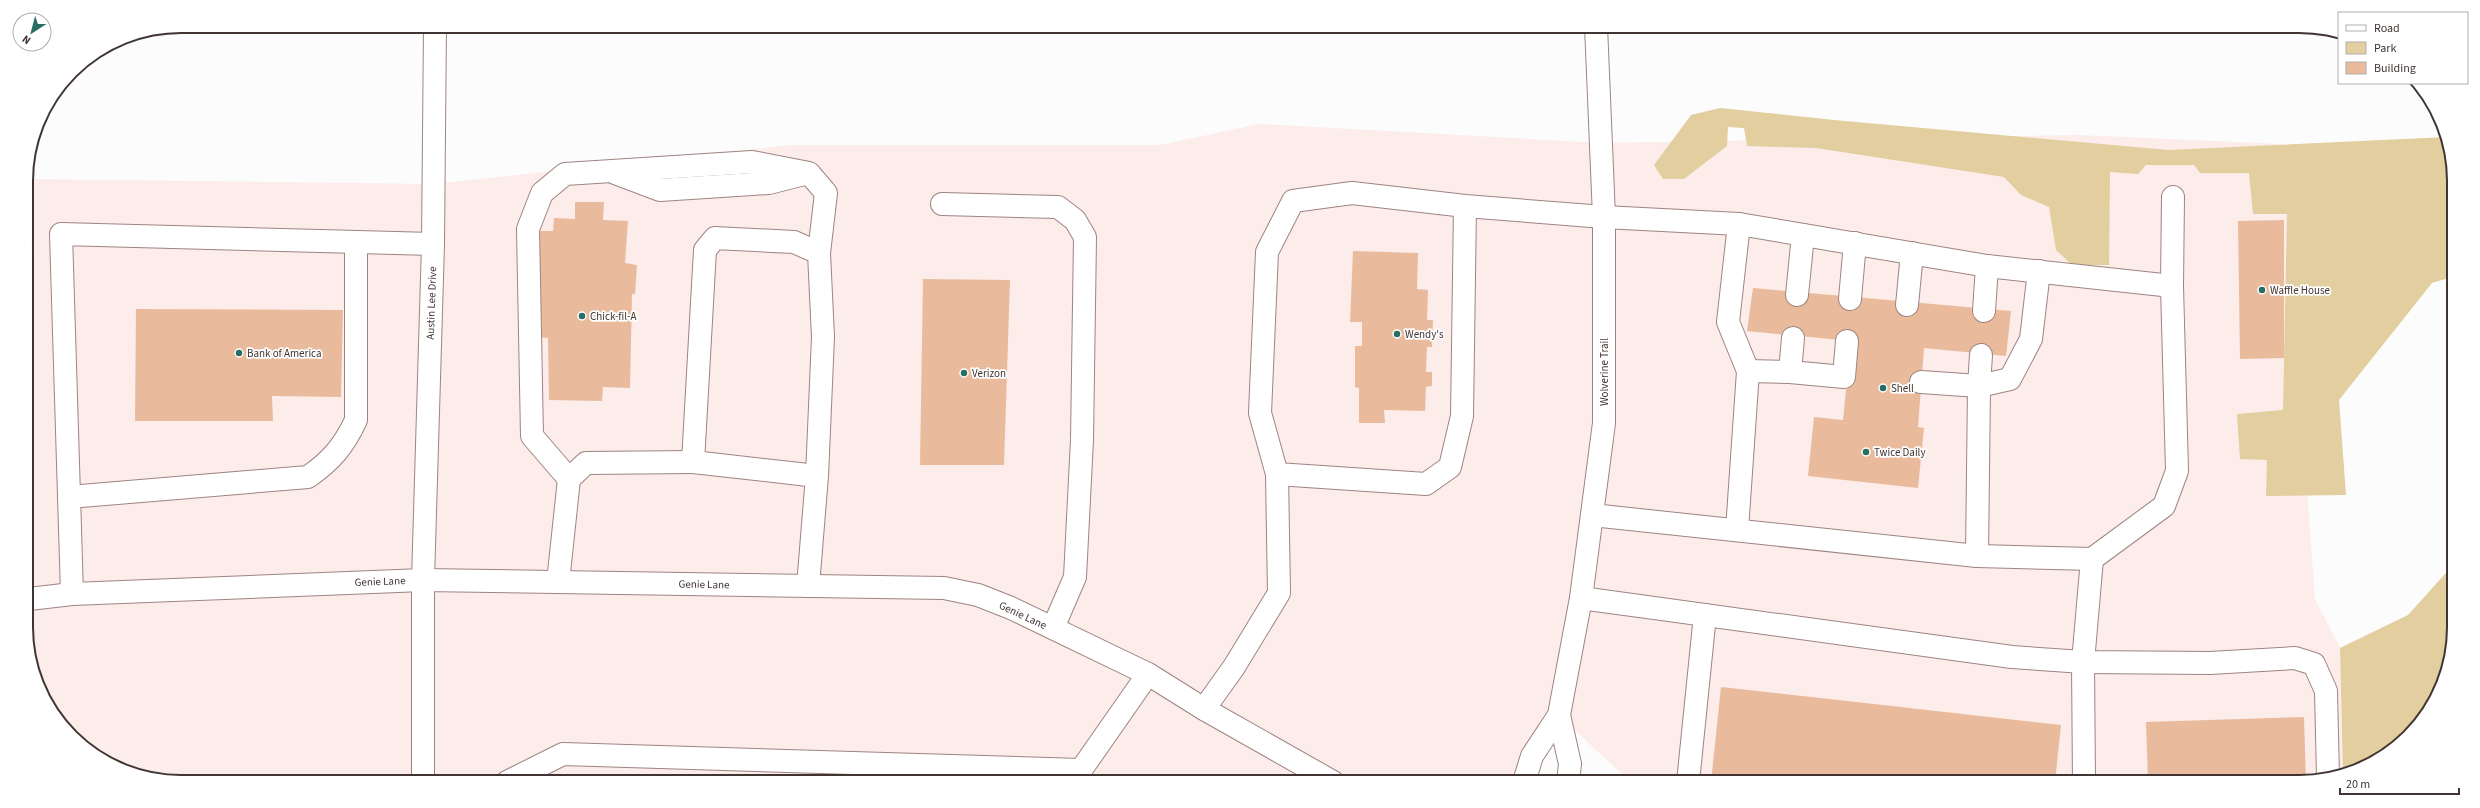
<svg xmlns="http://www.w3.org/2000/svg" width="2480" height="808" font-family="'Source Sans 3',sans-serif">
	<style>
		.built { fill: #fcecea }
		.green { fill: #e2ce9e }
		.building { fill: #e9bb9c }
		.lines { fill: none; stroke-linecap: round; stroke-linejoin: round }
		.lane-casing { stroke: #9e8481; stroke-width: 24 }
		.street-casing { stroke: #9e8481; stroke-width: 24 }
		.lane { stroke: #fff; stroke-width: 22 }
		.street { stroke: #fff; stroke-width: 22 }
		.poi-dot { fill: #286e64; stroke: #fff; stroke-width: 1.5 }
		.labels { text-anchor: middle; stroke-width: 3.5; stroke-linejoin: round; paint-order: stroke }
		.poi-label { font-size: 11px; fill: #403533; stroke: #fff; text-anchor: start }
		.street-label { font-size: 11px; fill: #403533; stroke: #fff }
		.rim { fill: none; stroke: #403533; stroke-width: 2 }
	</style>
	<rect width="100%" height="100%" fill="#fcfcfc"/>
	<polygon class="built" points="1260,124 1600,143 2079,135 2282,144 2315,599 2340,648 2343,774 2309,782 1631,782 1559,716 1524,782 181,782 141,777 104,761 65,729 42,696 29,657 26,179 434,184 791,145 1160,145"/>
	<g class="green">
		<polygon points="1720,108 1834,120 2168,150 2446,137 2451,151 2452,277 2432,283 2339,400 2346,495 2266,496 2267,460 2240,459 2237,414 2283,410 2287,214 2253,214 2249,173 2200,173 2194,165 2146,165 2138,174 2110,172 2109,265 2072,265 2056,250 2049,207 2021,195 2004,177 1816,148 1747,146 1744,128 1728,127 1727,146 1684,179 1663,179 1654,165 1691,115"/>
		<path d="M2454 564C2454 595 2458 638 2448 668 2432 716 2394 762 2343 774L2340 648 2408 615Z"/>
	</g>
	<g class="building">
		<polygon points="575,202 604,202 603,220 628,221 625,263 637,265 635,294 632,294 630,388 603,387 602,401 549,400 548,338 532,337 535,231 553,231 554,218 575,219"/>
		<polygon points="2284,220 2284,358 2240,359 2238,221"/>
		<polygon points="1353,251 1418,253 1417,289 1428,290 1427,320 1433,320 1432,347 1427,347 1426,372 1432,372 1432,386 1426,387 1425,411 1384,410 1385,423 1359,423 1359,388 1355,387 1355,346 1362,346 1362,322 1350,322"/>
		<polygon points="923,279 1010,280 1004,465 920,465"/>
		<polygon points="1753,288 2011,311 2006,356 1924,348 1918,427 1924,428 1918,488 1808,476 1814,417 1843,420 1851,341 1747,331"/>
		<polygon points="136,309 343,310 341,397 272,396 273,421 135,421"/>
		<polygon points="1721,687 2061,725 2055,782 1711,782"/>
		<polygon points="2304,717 2306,782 2148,782 2146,722"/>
	</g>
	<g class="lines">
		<g class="lane-casing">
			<g id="lane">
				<polyline points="615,173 660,190 769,183 804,174"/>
				<polyline points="942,204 1058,207 1075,220 1085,237 1082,440 1075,577 1053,628"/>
				<polyline points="1465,206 1462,416 1450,467 1426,484 1277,474 1260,413 1267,252 1293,201 1352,193 1465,206 1604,217 1739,224 1987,266 2172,286 2177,471 2164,506 2092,559 1977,556 1592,515"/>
				<polyline points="2172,286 2173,197"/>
				<polyline points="1797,295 1803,235"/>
				<polyline points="1850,299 1855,243"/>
				<polyline points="1907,305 1912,253"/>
				<polyline points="1984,311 1987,266"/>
				<polyline points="1748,371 1790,372 1844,377 1847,341"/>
				<polyline points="1790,372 1793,338"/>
				<polyline points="1921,382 1979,386 2010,379 2031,339 2039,271"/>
				<polyline points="569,479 532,436 528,229 542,193 565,174 752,162 809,173 826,193 819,253"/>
				<path d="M69 497 308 477C331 461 344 446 356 420V242"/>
				<polyline points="1737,530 1748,371 1728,322 1739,224"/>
				<polyline points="1977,556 1979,386 1981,355"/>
				<polyline points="558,582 569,479 586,463 693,462"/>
				<polyline points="808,586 817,476 823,337 819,253 794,242 715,238 705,250 693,462 817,476"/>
				<polyline points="72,594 61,234 433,244"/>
				<polyline points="1581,598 2012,657 2083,662 2210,663 2295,658 2314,664 2326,691 2328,777"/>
				<polyline points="1204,709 1234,667 1279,593 1277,474"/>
				<polyline points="423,782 423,580"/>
				<polyline points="507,782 563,754 1081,770"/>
				<polyline points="1081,782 1081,770 1148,674"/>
				<polyline points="1688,782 1705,615"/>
				<polyline points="2084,782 2083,662 2092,559"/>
			</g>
		</g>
		<g class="street-casing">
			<g id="street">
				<polyline points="423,580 433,244 435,26"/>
				<polyline points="29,599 72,594 423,580 944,588 978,595 1011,608 1148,674 1204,709 1333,782"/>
				<polyline points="1559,715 1570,764 1568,782"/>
				<polyline points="1524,782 1532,756 1559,715 1581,598 1604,423 1604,217 1596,26"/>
			</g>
		</g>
		<use href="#lane" class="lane"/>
		<use href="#street" class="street"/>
	</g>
	<g class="poi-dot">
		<circle cx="2262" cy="290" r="4"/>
		<circle cx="582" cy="316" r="4"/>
		<circle cx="1397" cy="334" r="4"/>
		<circle cx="239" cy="353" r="4"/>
		<circle cx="964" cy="373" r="4"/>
		<circle cx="1883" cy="388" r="4"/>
		<circle cx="1866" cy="452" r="4"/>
	</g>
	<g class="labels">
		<g class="poi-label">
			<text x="2270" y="294">Waffle House</text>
			<text x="590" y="320">Chick-fil-A</text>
			<text x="1405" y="338">Wendy's</text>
			<text x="247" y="357">Bank of America</text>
			<text x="972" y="377">Verizon</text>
			<text x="1891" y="392">Shell</text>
			<text x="1874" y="456">Twice Daily</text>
		</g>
		<g class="street-label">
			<text transform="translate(431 303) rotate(-88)" y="4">Austin Lee Drive</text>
			<text transform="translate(1604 372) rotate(-90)" y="4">Wolverine Trail</text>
			<text transform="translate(380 581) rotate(-2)" y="4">Genie Lane</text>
			<text transform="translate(704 584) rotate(1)" y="4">Genie Lane</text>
			<text transform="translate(1023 615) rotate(25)" y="4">Genie Lane</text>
		</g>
	</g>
	<path d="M0 0H2480V808H0ZM181 33H2299A148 148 0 0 1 2447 181V627A148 148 0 0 1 2299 775H181A148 148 0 0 1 33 627V181A148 148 0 0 1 181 33Z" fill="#fff" fill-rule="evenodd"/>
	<path class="rim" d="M181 33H2299A148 148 0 0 1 2447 181V627A148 148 0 0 1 2299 775H181A148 148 0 0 1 33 627V181A148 148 0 0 1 181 33Z"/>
	<rect x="2338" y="12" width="130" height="72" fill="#ffffff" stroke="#b3aead"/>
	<rect x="2346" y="25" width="20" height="6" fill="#ffffff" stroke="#b3aead"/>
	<text x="2374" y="32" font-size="12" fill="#403533">Road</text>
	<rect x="2346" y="42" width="20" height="12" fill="#e2ce9e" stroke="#b3aead"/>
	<text x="2374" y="52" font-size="12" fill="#403533">Park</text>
	<rect x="2346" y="62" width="20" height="12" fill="#e9bb9c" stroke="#b3aead"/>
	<text x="2374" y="72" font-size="12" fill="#403533">Building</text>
	<g transform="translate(32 32) rotate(216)"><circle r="19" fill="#ffffff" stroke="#b3aead"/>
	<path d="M0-3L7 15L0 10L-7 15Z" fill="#286e64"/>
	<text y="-6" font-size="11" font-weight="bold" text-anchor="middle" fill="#403533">N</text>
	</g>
	<path d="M2340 788v6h119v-6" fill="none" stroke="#403533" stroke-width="2"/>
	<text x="2346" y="788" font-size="12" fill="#403533" stroke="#ffffff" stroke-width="3" paint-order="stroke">20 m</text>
</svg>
